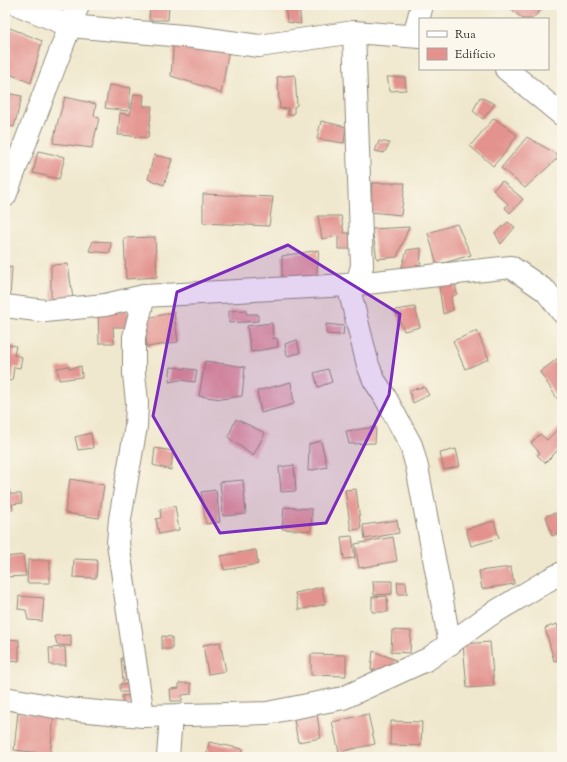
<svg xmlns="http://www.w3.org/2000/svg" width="567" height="762" font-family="'Sorts Mill Goudy',serif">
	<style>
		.building { fill: #e3928d }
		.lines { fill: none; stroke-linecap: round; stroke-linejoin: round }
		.minor-casing { stroke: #8e8a7c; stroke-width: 24 }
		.minor { stroke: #fff; stroke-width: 22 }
		.marked { fill: #7b2cbf; fill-opacity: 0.2; stroke: #7b2cbf; stroke-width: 3; stroke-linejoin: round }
	</style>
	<rect width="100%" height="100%" fill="#fbf7ec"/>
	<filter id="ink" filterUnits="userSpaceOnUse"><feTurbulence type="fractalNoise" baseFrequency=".025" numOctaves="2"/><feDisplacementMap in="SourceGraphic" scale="8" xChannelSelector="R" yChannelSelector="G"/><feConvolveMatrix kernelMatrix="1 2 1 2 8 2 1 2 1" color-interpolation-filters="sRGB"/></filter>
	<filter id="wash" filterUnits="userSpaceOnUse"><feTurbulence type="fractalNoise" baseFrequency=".012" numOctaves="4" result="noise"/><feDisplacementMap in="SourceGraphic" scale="16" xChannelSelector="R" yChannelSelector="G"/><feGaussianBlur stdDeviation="0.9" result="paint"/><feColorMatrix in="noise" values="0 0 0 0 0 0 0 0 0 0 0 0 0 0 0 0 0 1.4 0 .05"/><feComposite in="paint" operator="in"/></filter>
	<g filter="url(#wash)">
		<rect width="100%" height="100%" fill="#f0e8ce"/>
		<g id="blocks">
			<g class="building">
				<polygon points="150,5 169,5 168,20 149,20"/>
				<polygon points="285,5 299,5 301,24 287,22"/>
				<polygon points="507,5 546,5 532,19 523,19"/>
				<polygon points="5,26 42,41 31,83 5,72"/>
				<polygon points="174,37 229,49 221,94 209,88 171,76"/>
				<polygon points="295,75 297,105 294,107 294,114 288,115 288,108 280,109 277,77"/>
				<polygon points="387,77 405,77 406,90 390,91"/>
				<polygon points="109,85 131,88 128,111 105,108"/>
				<polygon points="5,93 22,96 14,127 5,125 5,114 6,108 5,108"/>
				<polygon points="134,94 144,95 143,106 152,106 148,138 123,135 118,135 120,113 130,115"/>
				<polygon points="65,97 96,104 94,116 99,118 92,148 53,143 58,121"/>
				<polygon points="480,97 495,104 483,119 473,111"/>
				<polygon points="494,118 517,135 505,153 493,166 470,146"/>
				<polygon points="321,121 346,127 344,143 317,139"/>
				<polygon points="527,137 560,156 525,188 501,168"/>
				<polygon points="379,141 390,143 384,153 375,151"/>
				<polygon points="38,151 65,157 59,179 33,173"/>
				<polygon points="154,155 172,159 164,185 148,179"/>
				<polygon points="502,181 523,199 510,213 505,208 508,204 493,190"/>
				<polygon points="372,183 405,183 401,215 370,212"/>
				<polygon points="203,194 273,197 269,226 203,223"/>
				<polygon points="318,216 341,216 344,233 352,233 352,249 338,249 338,236 322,239"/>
				<polygon points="508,222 515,227 501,244 495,233"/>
				<polygon points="457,224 471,255 437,265 428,233"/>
				<polygon points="409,227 397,257 377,259 372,229"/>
				<polygon points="155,237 157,277 126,279 124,238"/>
				<polygon points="93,241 111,242 110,253 89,251"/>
				<polygon points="421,248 420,274 401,270 407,250"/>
				<polygon points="319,250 316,281 282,281 282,256"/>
				<polygon points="68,264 73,299 51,299 51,265"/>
				<polygon points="12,267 10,298 5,298 5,268"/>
				<polygon points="455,282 457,294 451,297 453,310 443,314 439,286"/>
				<polygon points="415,307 420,327 404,331 395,310"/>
				<polygon points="128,310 129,327 113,327 114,343 99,343 98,311"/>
				<polygon points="246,310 246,314 258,314 258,321 229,323 229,311"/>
				<polygon points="174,312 178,342 147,347 144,319"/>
				<polygon points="272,323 273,339 277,338 278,347 251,352 247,326"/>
				<polygon points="326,324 344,326 343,335 326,334"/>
				<polygon points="477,331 489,359 465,369 453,341"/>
				<polygon points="297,340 300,353 287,356 285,344"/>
				<polygon points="5,344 16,346 14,355 22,357 20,368 14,367 12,381 5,380"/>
				<polygon points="562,355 562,406 540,372"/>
				<polygon points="205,361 245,367 242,396 221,399 199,396"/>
				<polygon points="69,366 70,369 81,366 82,377 59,380 57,368"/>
				<polygon points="171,367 197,370 195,382 180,380 169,382"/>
				<polygon points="328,369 332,382 318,387 314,373"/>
				<polygon points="291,382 294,404 261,413 257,391"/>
				<polygon points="424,387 429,395 413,403 409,390"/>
				<polygon points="236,419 265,433 253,456 228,437"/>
				<polygon points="376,427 375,443 349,444 346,431"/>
				<polygon points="559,428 562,431 562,446 545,463 537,455 540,453 531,443 540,434 547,440"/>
				<polygon points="91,433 93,448 78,450 75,437"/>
				<polygon points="321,441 327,467 308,471 309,444"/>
				<polygon points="155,448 173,451 171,470 153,465"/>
				<polygon points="456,449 460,466 444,470 440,453"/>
				<polygon points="294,465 296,491 281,492 279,467"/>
				<polygon points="70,479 104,485 99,518 65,513"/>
				<polygon points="243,480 246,514 223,516 220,482"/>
				<polygon points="9,489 10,494 21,494 22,503 12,504 13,510 5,510 5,490"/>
				<polygon points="356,489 361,529 351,530 345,490"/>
				<polygon points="216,490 220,522 206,524 201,492"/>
				<polygon points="175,506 179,530 159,534 156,519 161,518 160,509"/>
				<polygon points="284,507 312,509 311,531 282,529"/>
				<polygon points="562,511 562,532 552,536 546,516"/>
				<polygon points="397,520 399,533 365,539 363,525"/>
				<polygon points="494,521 499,538 471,546 466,529"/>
				<polygon points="352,536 355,558 344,559 341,537"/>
				<polygon points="393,537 397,561 359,568 355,544"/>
				<polygon points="256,550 258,564 224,570 221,556"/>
				<polygon points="23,555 26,576 5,577 5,557"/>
				<polygon points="74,559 97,560 96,578 73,577"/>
				<polygon points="28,560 50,560 50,583 27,583"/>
				<polygon points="511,567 514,584 482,589 479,571"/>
				<polygon points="373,581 392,581 392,594 374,595"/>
				<polygon points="397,582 406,582 407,594 398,594"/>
				<polygon points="322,587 325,604 299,610 295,593"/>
				<polygon points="19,596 44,598 42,621 28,620 26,610 18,609"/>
				<polygon points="387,596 388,612 372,612 372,597"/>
				<polygon points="557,624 561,637 562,637 562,659 554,661 545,628"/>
				<polygon points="392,630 411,631 410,653 391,652"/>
				<polygon points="71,635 71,646 57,645 55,636"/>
				<polygon points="162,636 172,637 172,649 162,649"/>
				<polygon points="8,639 19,640 19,661 7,660"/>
				<polygon points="220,642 226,671 208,674 203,645"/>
				<polygon points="490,642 494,686 467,688 463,644"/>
				<polygon points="65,647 66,665 50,665 49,648"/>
				<polygon points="373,651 396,660 392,672 371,670"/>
				<polygon points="311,654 346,655 346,676 311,675"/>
				<polygon points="130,657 133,680 123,681 121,658"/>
				<polygon points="179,683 191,683 191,694 182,695 182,701 171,701 170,689 179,688"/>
				<polygon points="120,684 129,684 131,692 120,692"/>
				<polygon points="135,695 136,704 123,705 122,696"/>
				<polygon points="316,710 321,738 298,742 293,714"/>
				<polygon points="18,712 54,716 50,754 14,750"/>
				<polygon points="368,714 375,744 339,752 332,722"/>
				<polygon points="391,721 422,722 421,746 390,745"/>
				<polygon points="5,741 9,742 6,757 5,757"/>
				<polygon points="209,742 243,749 242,757 206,757"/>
				<polygon points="9,753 31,756 30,757 9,757"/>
			</g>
		</g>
	</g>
	<g filter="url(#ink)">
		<use href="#blocks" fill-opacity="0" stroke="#8e8a7c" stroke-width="1"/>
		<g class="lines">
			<g class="minor-casing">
				<g id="minor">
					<polyline points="19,5 70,26 194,37 259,46 354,32 420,37"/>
					<polyline points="414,36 422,5"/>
					<polyline points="506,69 562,115"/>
					<polyline points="5,196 78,5"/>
					<polyline points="348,285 368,365 374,380 384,395 411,445 417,467 450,644"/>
					<polyline points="348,285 358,280 362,266 354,32"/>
					<polyline points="5,306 45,311 105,305 144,296 348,285 511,267 546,291 562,312"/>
					<polyline points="5,698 66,709 143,716 267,713 343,698 428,659 490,615 550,579 562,573"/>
					<polyline points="143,716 118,543 120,519 136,426 137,402 134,374 134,337 144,296"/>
					<polyline points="168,757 171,716"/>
				</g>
			</g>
			<use href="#minor" class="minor"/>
		</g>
	</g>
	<path class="marked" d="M288 245 400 314 389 395 326 523 220 533 153 416 177 292Z"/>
	<rect width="567" height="762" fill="none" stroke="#fbf7ec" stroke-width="20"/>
	<rect x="419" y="18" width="130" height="52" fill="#fbf7ec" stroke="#a8a59f"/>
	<rect x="427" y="31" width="20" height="6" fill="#ffffff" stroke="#a8a59f"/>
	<text x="455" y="38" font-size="12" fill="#2b2b2b">Rua</text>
	<rect x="427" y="48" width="20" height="12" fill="#e3928d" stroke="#a8a59f"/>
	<text x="455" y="58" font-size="12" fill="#2b2b2b">Edifício</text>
</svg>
